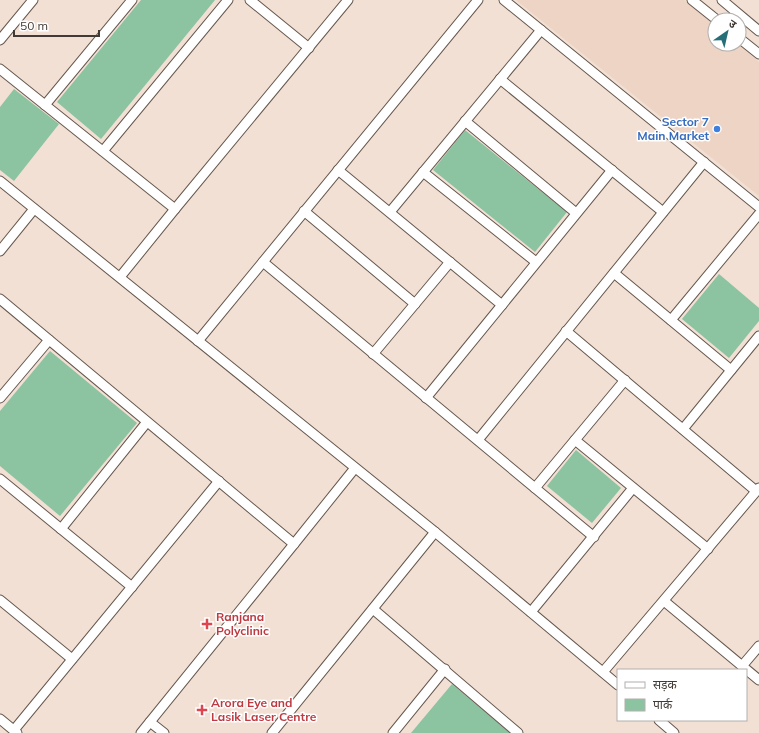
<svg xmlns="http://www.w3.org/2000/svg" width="759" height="733" font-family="Mulish,'Noto Sans Devanagari',sans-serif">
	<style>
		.built { fill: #edd4c4 }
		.green { fill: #8cc3a1 }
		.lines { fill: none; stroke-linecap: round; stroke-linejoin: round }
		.minor-casing { stroke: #67584e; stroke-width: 11 }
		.minor { stroke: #fff; stroke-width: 9 }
		.shop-dot { fill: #3f7fe0; stroke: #fff; stroke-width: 1.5 }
		.health-dot { fill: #e0444e; stroke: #fff; stroke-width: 1.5 }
		.labels { text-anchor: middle; stroke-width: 3; stroke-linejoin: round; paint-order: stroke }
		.shop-label { font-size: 12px; font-weight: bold; fill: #366cbe; stroke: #fff; text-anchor: end }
		.health-label { font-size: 12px; font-weight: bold; fill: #be3a42; stroke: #fff; text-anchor: start }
	</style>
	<rect width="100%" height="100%" fill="#f2e0d5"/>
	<polygon class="built" points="516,0 684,0 715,25 715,44 738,44 759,62 759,196"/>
	<g class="green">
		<polygon points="141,0 215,0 101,139 57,102"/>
		<polygon points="14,89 59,124 14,181 0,170 0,107"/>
		<polygon points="465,130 567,212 535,252 433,170"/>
		<polygon points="719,274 759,308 759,321 729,358 682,319"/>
		<polygon points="50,351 137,423 60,516 0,466 0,411"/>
		<polygon points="576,450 621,488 592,523 547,486"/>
		<polygon points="452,684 510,733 411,733"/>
	</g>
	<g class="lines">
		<g class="minor-casing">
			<g id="minor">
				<polyline points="250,0 309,48"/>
				<polyline points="504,0 759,207"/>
				<polyline points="692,0 717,20"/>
				<polyline points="722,0 759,31"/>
				<polyline points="739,38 759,54"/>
				<polyline points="0,40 33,0"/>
				<polyline points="0,69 175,209"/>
				<polyline points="500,79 663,212"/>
				<polyline points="45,105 132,0"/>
				<polyline points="465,121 576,213"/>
				<polyline points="103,151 228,0"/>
				<polyline points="338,170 502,305"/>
				<polyline points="423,172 536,262"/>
				<polyline points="0,181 435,532 618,685"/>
				<polyline points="304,211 415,304"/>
				<polyline points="390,212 541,30"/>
				<polyline points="0,251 34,209"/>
				<polyline points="263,262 594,537"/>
				<polyline points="614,273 731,370"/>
				<polyline points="120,277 175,209 348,0"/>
				<polyline points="0,299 294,544"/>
				<polyline points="671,320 759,214"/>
				<polyline points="566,331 756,491"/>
				<polyline points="198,341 478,0"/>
				<polyline points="373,354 450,262"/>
				<polyline points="0,398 49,340"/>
				<polyline points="426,398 612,170"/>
				<polyline points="683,429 759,336"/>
				<polyline points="478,440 704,162"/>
				<polyline points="575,440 708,549"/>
				<polyline points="0,479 132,587"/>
				<polyline points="535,488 625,380"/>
				<polyline points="61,529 147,422"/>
				<polyline points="0,600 72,659"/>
				<polyline points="664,601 759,680"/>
				<polyline points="373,609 518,733"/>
				<polyline points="531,612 633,488"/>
				<polyline points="742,666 759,646"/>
				<polyline points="603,672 759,488"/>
				<polyline points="0,719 17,733"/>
				<polyline points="659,720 674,733"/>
				<polyline points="150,722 164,733"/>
				<polyline points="14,730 219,481"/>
				<polyline points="141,733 294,544 355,468"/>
				<polyline points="272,733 435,532"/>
				<polyline points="393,733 445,669"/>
			</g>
		</g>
		<use href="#minor" class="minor"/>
	</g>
	<circle class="shop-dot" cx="717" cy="129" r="4"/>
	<g class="health-dot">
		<path d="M205 618h4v4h4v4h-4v4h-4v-4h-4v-4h4z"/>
		<path d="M200 704h4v4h4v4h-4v4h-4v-4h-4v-4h4z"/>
	</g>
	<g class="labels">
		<g class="shop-label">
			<text x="709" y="126">Sector 7<tspan x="709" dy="14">Main Market</tspan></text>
		</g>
		<g class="health-label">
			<text x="216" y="621">Ranjana<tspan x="216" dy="14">Polyclinic</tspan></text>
			<text x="211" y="707">Arora Eye and<tspan x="211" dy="14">Lasik Laser Centre</tspan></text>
		</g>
	</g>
	<rect x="617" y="669" width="130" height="52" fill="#ffffff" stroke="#b3b0ae"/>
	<rect x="625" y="682" width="20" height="6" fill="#ffffff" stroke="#b3b0ae"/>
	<text x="653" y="689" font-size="12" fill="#413a35">सड़क</text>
	<rect x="625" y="699" width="20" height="12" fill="#8cc3a1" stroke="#b3b0ae"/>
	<text x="653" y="709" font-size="12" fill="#413a35">पार्क</text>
	<g transform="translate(727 32) rotate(34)"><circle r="19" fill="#ffffff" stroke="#b3b0ae"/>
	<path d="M0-3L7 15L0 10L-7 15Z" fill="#266f79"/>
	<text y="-6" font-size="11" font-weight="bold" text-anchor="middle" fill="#413a35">उ</text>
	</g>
	<path d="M14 30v6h85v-6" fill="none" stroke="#413a35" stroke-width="2"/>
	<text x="20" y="30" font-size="12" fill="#413a35" stroke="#ffffff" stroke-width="3" paint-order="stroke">50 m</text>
</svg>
